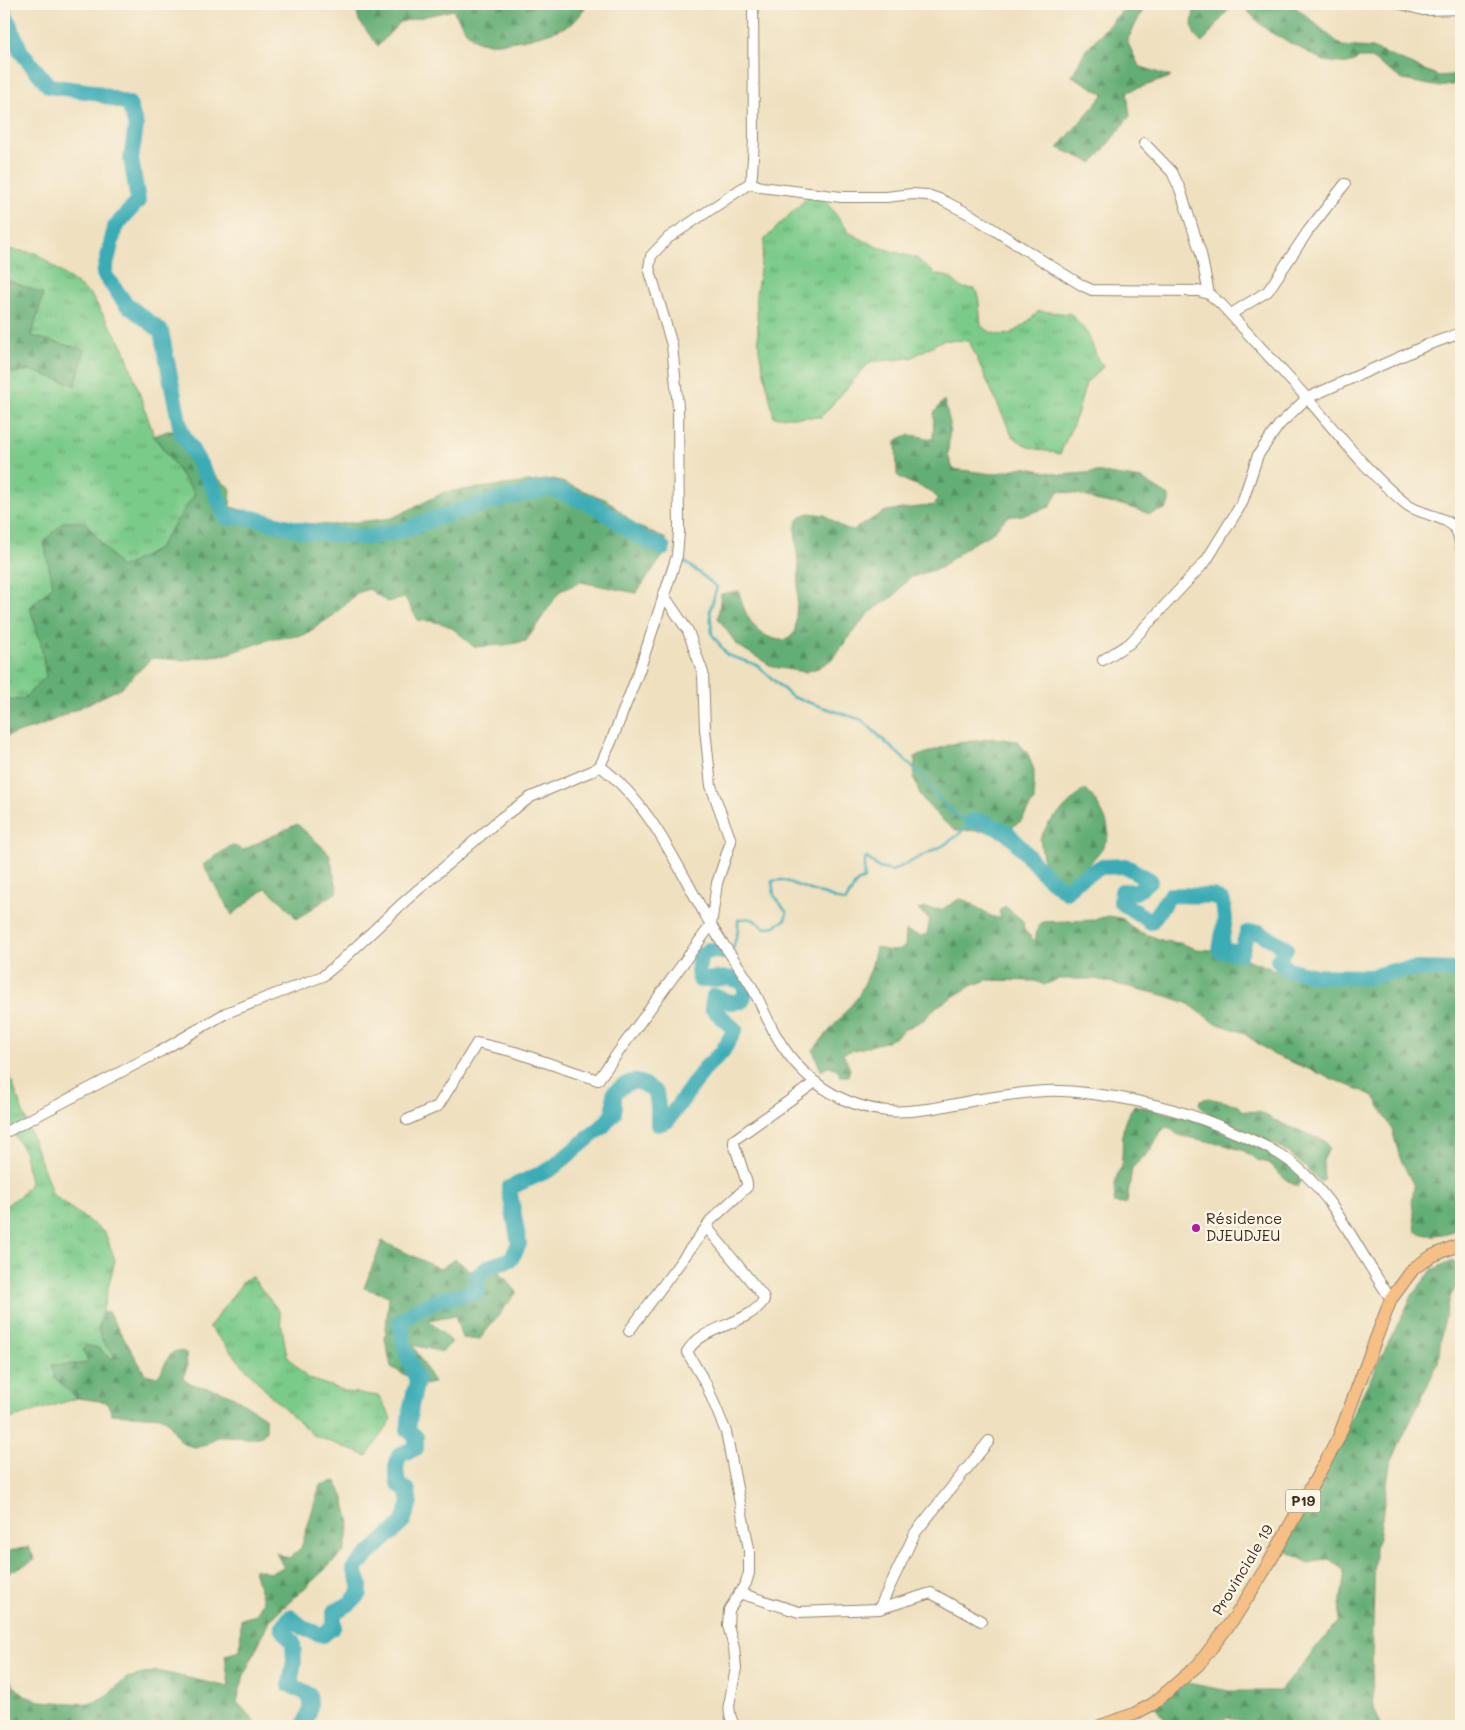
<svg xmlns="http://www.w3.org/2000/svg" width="1465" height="1730" font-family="Mali,sans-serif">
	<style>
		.grass { fill: url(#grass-tufts); stroke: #5a7a54 }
		.forest { fill: url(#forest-firs); stroke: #4f6c4a }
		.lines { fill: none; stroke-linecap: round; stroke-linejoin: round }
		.stream { stroke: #3bacb6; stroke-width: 2.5 }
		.river { stroke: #3bacb6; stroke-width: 16 }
		.minor-casing { stroke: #95856f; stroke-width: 12 }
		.major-casing { stroke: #95856f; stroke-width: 14 }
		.minor { stroke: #fff; stroke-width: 10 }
		.major { stroke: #f5bf86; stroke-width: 12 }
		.poi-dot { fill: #b5179e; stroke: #fcf5e5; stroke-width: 2 }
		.labels { text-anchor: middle; stroke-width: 5; stroke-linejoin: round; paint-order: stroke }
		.shield { fill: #fcf5e5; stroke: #75675a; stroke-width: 1 }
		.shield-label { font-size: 14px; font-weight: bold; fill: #3b2a1e }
		.poi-label { font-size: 15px; fill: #3b2a1e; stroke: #fcf5e5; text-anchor: start }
		.street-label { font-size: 15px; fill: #3b2a1e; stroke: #fcf5e5 }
	</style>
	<defs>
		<pattern id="grass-tufts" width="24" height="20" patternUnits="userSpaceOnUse" patternTransform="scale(1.25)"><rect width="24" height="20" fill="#7aca8a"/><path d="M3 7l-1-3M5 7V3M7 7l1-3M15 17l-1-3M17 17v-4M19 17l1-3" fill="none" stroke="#65a470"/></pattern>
		<pattern id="forest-firs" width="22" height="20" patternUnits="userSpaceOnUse" patternTransform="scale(1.25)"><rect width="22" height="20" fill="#63ae76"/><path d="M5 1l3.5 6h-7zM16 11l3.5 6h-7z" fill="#538e60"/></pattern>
	</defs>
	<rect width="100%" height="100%" fill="#fcf5e5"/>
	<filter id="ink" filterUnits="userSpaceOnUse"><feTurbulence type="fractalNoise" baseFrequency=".02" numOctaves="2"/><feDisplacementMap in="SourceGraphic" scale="10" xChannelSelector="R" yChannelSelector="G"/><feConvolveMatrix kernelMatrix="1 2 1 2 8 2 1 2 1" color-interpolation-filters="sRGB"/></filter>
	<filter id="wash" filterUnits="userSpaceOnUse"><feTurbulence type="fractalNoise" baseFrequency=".0096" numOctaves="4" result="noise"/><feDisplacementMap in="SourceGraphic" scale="20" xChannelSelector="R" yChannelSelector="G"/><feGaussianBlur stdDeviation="1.12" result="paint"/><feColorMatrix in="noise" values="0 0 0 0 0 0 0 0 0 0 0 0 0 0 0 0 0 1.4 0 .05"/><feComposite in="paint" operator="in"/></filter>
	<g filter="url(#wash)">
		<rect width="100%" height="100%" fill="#efe0c0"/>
		<g class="grass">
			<path d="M816 189 850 233 875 246 916 258 935 274 949 277 962 288 975 289 978 293 981 326C1008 346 1020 328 1039 311L1071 314 1088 334 1098 360 1104 366 1086 383 1077 415 1060 454 1028 447 1012 436 969 341 943 340 911 358 870 362 821 417H774L759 350 756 294 765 239Z"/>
			<polygon points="4,246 6,249 36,253 91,295 124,348 154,436 195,494 157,550 121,568 85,522 53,586 30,607 41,644 46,677 23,699 4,701 4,369 13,373 30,370 75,385 85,350 31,336 6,279 4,285"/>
			<polygon points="4,1060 53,1195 105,1233 115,1260 98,1330 103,1342 114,1355 112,1361 98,1348 83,1350 88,1361 84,1364 53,1365 55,1378 77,1398 7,1420 4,1424 4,1207 22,1194 30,1183 25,1152 4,1119"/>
			<polygon points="251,1276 279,1311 287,1356 307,1378 348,1392 379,1396 392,1419 367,1456 313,1435 266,1391 209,1327 243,1282"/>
		</g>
		<g class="forest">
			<path d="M355 4H583L585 9C581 13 577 20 572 23 557 34 494 49 477 41 466 35 460 20 453 10L400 22 378 46 359 21Z"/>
			<polygon points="1128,4 1146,4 1127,41 1139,66 1171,77 1127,92 1130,116 1093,163 1058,148 1104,94 1072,76 1085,51"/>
			<path d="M1196 4H1233L1202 43C1188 32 1192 19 1196 4Z"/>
			<polygon points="1240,4 1292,4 1342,46 1372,48 1439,76 1461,74 1461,83 1440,87 1403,80 1371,58 1359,58 1348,64 1324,61 1268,31"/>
			<polygon points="6,279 43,294 32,336 85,350 75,385 30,370 13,373 4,369 4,285"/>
			<path d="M944 400 950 423 948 455 953 469 993 474 1023 467 1062 475 1095 472 1142 479 1169 496V502L1166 509 1150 514 1119 504 1104 503 1082 495 1058 491 1050 507 1028 514 1007 517 991 534 970 545 940 568 909 578 894 596 869 613 831 660 818 668 805 672 773 667 737 645 718 618 721 594 739 591C743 611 753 634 775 639 785 642 789 639 795 632L799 572 795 529 797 521 802 516 809 513 825 515 845 529 853 530 886 511 935 505 937 498C928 485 909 486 897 475L896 441C908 431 918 437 933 439L934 413Z"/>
			<path d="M170 430 192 436 214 475 231 489 230 507 288 522 331 525 392 518 445 492 554 479 607 500 637 526 666 539 663 556 636 593 581 582 560 591 526 641 505 645 474 647C452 627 449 622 418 620L405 598 387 602 369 589 357 593 334 615 304 635 271 639 227 654 184 660 152 658 121 688 43 725 4 737V701L23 699 46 677 41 644 30 607 53 586 44 542 63 522H85L121 568 157 550 195 494 154 436Z"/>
			<polygon points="994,738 1017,741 1028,754 1034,770 1034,801 1021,821 1005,832 956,830 943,821 922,799 914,779 915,757 952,744"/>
			<path d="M1083 790 1088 791C1095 800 1107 817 1108 829 1111 847 1081 871 1069 882H1061L1044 864 1040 839 1048 824Z"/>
			<polygon points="297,824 329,853 338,891 297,919 284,904 266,888 232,915 203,865 232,845 243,850"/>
			<path d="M959 899C975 900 983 918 1001 918L999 911 1005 906 1023 921 1024 930 1035 941 1038 926 1043 922 1093 920 1108 916 1115 917 1123 919 1135 930 1164 941 1180 943 1196 949 1211 950 1241 957 1286 974 1334 982 1408 974 1461 973V1228C1448 1234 1428 1239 1416 1231L1412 1201 1414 1186 1400 1158 1392 1129 1374 1096 1274 1055 1242 1032 1213 1022 1189 1004 1167 996 1096 979H1058L1044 985 1036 981 987 980 971 986 936 1007 925 1019 902 1031 896 1037 882 1043 843 1053 850 1069 848 1076H840L837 1069 830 1066 821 1071 813 1050 858 997 871 969 876 947C887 951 895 953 905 947L906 931 921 936 927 934 930 919 918 910 926 908 941 910Z"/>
			<polygon points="1208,1098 1235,1104 1244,1111 1260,1112 1274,1120 1325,1141 1329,1148 1323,1161 1324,1180 1320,1182 1304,1166 1282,1148 1239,1127 1210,1116 1199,1104 1200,1100"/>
			<path d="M1135 1105 1202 1122 1274 1154 1298 1173 1301 1180 1297 1187 1285 1179 1268 1163 1257 1160 1244 1151 1225 1145 1178 1135 1170 1128 1166 1127 1160 1133 1150 1151 1132 1168 1127 1202 1124 1204 1114 1203C1115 1196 1114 1187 1116 1179 1117 1174 1120 1170 1121 1165 1125 1141 1117 1125 1135 1105Z"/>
			<polygon points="382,1241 440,1269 455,1259 472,1271 489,1260 517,1292 479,1340 462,1338 455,1315 429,1320 452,1342 442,1352 413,1345 434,1383 423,1385 391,1367 385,1339 389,1296 364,1288"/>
			<polygon points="1453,1260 1461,1268 1461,1281 1451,1295 1442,1330 1438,1363 1390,1464 1379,1538 1375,1548 1372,1672 1374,1708 1381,1726 1249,1726 1246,1721 1226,1718 1214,1726 1171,1726 1154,1705 1182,1682 1229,1691 1280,1691 1338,1622 1345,1570 1329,1559 1309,1563 1277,1546 1337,1445 1413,1294 1432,1270"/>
			<path d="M108 1312C120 1333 134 1353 145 1374L157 1377C167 1368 166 1344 186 1353L187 1367 183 1379C197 1388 206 1386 220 1391 236 1396 250 1408 265 1417 266 1423 268 1430 263 1435 255 1443 229 1433 218 1437 207 1441 205 1450 190 1446 174 1442 175 1424 162 1417L112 1414 107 1402 77 1398 55 1378 52 1365 83 1364 88 1361 83 1350 86 1345 98 1348 112 1360 114 1355C99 1337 97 1335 102 1313Z"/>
			<polygon points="336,1481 343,1495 350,1523 344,1552 269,1621 244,1675 237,1702 257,1724 258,1726 36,1726 4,1722 4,1671 14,1686 25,1696 40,1701 88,1704 102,1699 127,1678 157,1671 229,1687 225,1655 240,1651 241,1619 256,1615 263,1601 254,1569 269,1573 284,1568 276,1553 289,1558 301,1548 320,1485"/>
			<polygon points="29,1547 35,1560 4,1575 4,1552"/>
		</g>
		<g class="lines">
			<g class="stream">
				<polyline points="680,558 717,587 710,610 712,634 727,655 757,665 792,697 862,720 921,775 934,793 961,820 972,821"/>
				<path d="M733 949 738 930V920C750 916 756 920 764 928L775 926 785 920 787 913 774 895 772 881 782 880 845 902 857 882 864 879V867L866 857 879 868 892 871 944 845 957 836 972 821"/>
			</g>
			<g class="river">
				<polyline points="4,11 21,52 49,86 93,92 129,104 136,126 131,159 138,201 115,227 104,274 126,304 161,331 181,431 214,489 226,517 253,518 305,531 366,538 405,530 433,519 487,503 550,488 596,506 639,537 663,548"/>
				<polyline points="972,821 984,822 1008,833 1044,874 1066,892 1076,881 1101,867 1125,866 1150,880 1136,892 1122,891 1121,902 1151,922 1170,895 1213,896 1223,902 1225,920 1220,950 1241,953 1247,933 1259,932 1286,948 1278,960 1287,969 1316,976 1371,977 1393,971 1419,969 1461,970"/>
				<path d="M303 1726C309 1716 312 1707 309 1695L290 1685 294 1661 293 1643 282 1628 290 1617 305 1629 323 1635 334 1626V1612L349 1604 360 1593V1584L354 1568 402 1523 410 1504 408 1491 398 1484 396 1468 399 1455 416 1448V1437L408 1430 411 1406 417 1381 405 1349 400 1322 420 1308 441 1299 477 1292V1277L488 1267 511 1259 519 1244 509 1188 551 1169 603 1126 614 1113V1093C632 1078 637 1078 656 1093L658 1106V1124L667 1121 706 1067 722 1052 735 1030 712 1008 714 996 730 1002 742 1001 746 991 741 981 728 978 700 980 698 972 700 956 709 950 722 952"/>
			</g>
		</g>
	</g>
	<g filter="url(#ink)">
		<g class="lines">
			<g class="minor-casing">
				<g id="minor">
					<polyline points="1401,4 1423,10 1461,9"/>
					<polyline points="1144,143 1172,172 1180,189 1201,254 1209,294"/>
					<polyline points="750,183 761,187 841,197 886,197 912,194 927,195 942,200 971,215 1043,261 1083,286 1092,290 1198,291 1209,294 1221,304 1307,398 1427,345 1461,333"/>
					<polyline points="1231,314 1268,291 1308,231 1345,184"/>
					<path d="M1103 660 1130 643 1206 561 1242 503 1258 455 1279 425 1307 398C1338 434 1369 474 1406 504 1419 515 1449 516 1456 530 1459 535 1460 543 1461 548"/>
					<path d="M600 766C652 805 679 870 711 925 723 945 737 963 749 982 757 995 762 1008 768 1020 783 1052 803 1077 833 1094 890 1125 930 1107 988 1098 1007 1095 1027 1092 1046 1091 1062 1090 1078 1092 1093 1094 1143 1100 1190 1112 1236 1133 1260 1143 1284 1154 1304 1173 1341 1209 1362 1258 1391 1299"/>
					<polyline points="407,1120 438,1106 477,1043 515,1052 598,1080 711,925 717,883 731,841 711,786 705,729 703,673 688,631 663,594"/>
					<polyline points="4,1133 161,1051 226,1013 323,976 341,961 404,902 501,818 531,797 592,771 600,766 611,742 639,671 677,556 679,532 678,407 672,345 649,268 651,256 668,238 750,183 752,175 754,139 753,4"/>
					<polyline points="629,1331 708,1225"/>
					<polyline points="739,1593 799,1612 879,1609 931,1593 981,1621"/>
					<polyline points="879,1609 915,1533 989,1441"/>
					<path d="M734 1726 730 1715 729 1705 736 1668 734 1648 728 1625 729 1610 746 1583 749 1573V1549L726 1432 706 1384 687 1352C702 1325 747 1326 764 1300L763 1296 709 1230 708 1225 711 1220 747 1187V1183L734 1144V1140L814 1083"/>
				</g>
			</g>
			<g class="major-casing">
				<polyline id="major" points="1100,1726 1134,1714 1153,1704 1198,1665 1235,1617 1269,1563 1338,1439 1391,1299 1414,1268 1432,1256 1461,1244"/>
			</g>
			<use href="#minor" class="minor"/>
			<use href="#major" class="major"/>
		</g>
	</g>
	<circle class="poi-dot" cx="1196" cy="1228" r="5"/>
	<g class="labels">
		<rect class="shield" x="1285.5" y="1489.5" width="35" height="23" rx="4"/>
		<g class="shield-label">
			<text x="1303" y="1506">P19</text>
		</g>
		<g class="poi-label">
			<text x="1206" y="1224">Résidence<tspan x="1206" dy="17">DJEUDJEU</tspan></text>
		</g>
		<g class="street-label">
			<text transform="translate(1243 1570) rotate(-59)" y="5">Provinciale 19</text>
		</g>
	</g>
	<rect width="1465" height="1730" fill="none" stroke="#fcf5e5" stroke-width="20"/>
</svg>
